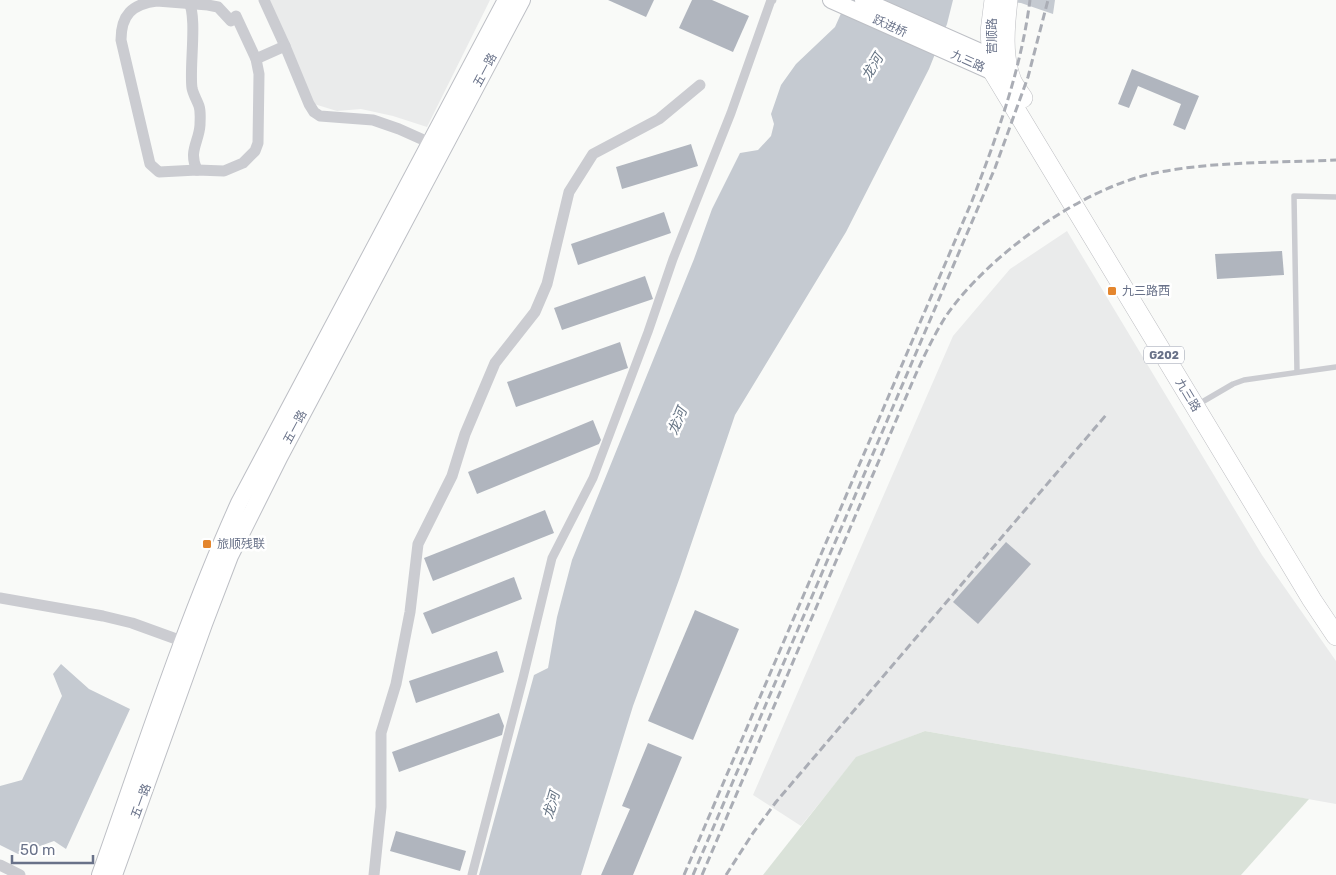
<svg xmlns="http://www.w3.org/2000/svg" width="1336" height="875" font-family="Rubik,'Noto Sans SC',sans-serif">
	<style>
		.built { fill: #eaebeb }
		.green { fill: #dae2d9 }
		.water { fill: #c5cad1 }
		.building { fill: #b0b5be }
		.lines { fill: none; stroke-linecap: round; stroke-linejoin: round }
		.secondary-casing { stroke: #bdbfc5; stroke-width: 18 }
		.trunk-casing { stroke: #bdbec2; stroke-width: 20 }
		.service { stroke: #cbccd1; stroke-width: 5.5 }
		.pedestrian { stroke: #cbccd1; stroke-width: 9 }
		.minor { stroke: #cbccd1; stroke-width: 11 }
		.secondary { stroke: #fff; stroke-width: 16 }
		.trunk { stroke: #fff; stroke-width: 19 }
		.rail { stroke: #aaadb5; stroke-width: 3; stroke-dasharray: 8 4; stroke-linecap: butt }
		.poi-dot { fill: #e4862e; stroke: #fff; stroke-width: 2 }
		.labels { text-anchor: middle; stroke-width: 5; stroke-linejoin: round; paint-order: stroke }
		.shield { fill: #fff; stroke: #969cac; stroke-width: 1 }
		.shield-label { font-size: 11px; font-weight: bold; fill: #697289 }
		.street-label { font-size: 12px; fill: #697289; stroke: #fff }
		.poi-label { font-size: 12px; fill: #697289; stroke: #fff; text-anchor: start }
		.water-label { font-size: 14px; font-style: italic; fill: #657383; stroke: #fff }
	</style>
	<rect width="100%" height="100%" fill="#f9faf8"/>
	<g class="built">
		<polygon points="267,0 490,0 427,127 393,116 361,109 337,111 314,104"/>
		<polygon points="1067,231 1262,555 1336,661 1336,804 925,731 856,758 801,826 753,795 953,336 1010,269"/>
	</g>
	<polygon class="green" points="925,731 1309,799 1241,875 763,875 856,757"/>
	<g class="water">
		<polygon points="847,0 953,0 947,24 929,69 846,232 735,415 680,577 633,706 581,875 479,875 534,675 548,668 557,617 572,560 694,259 712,209 740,153 758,150 771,136 774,124 771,114 781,85 796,64 835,27"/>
		<polygon points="989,0 1055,0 1053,14 1021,3"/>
		<polygon points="61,664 89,689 130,709 66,849 54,841 18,854 0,845 0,786 22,780 62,696 53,674"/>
	</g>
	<g class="building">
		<polygon points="608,0 654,0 646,17"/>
		<polygon points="692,0 712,0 749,16 733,52 679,28"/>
		<polygon points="1132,69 1199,96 1185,130 1173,125 1181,104 1138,86 1129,108 1118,104"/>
		<polygon points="691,144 698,166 622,189 616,167"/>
		<polygon points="664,212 671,233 578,265 571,244"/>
		<polygon points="1282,251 1284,275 1217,279 1215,254"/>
		<polygon points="645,276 653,299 562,330 554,308"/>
		<polygon points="620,342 628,368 516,407 507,382"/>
		<polygon points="593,420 601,440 599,444 477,494 468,472"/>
		<polygon points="545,510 554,533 433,581 424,558"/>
		<polygon points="1006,542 1031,564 978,624 953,602"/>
		<polygon points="514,577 522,599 432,634 423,613"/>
		<polygon points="695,610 739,629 693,740 648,721"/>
		<polygon points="497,651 504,672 416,703 409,681"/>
		<polygon points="499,713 504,726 502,735 399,772 392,752"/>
		<polygon points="648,743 682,757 633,875 601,875 630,809 622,806"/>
		<polygon points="396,831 466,851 460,871 390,851"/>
	</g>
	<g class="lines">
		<g class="secondary-casing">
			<g id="secondary">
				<polyline points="831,0 993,72"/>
				<polyline points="863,0 1001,61"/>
				<path d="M100 875C144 751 185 623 239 503L506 0"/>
				<polyline points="114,875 204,624 230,556 280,456 522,0"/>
			</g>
		</g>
		<g class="trunk-casing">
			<g id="trunk">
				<polyline points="994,0 990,32 993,72 1312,600 1336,636"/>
				<path d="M1008 0C1005 26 1002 57 1012 81 1015 87 1019 92 1023 98"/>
			</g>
		</g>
		<g class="service">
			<polyline points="1297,372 1294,196 1336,197"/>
			<polyline points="1197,405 1233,384 1244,380 1336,367"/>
		</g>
		<polyline class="pedestrian" points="472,875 523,678 552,558 593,478 648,332 673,259 731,113 771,0 772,0"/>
		<g class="minor">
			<path d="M188 0C198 16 189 67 192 88 193 94 197 100 199 106 201 112 200 119 200 125 199 142 188 151 197 170"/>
			<polyline points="264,0 285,46"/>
			<path d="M157 1 208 5 218 7 231 21 236 16 256 59 259 74 258 143 255 151 243 163 224 171 197 170 159 172 150 164 121 40C121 15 132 4 157 1Z"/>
			<polyline points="256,59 285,46 309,104 314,112 320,116 373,120 399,129 437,146"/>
			<polyline points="0,598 103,616 132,623 190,644"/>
			<polyline points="0,865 20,875"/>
			<polyline points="374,875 381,807 381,733 396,684 410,612 418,544 452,476 465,434 495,363 535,312 547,284 569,192 593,154 659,119 700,85"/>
		</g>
		<use href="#secondary" class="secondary"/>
		<use href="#trunk" class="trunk"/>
		<g class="rail">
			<path d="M684 875 972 201C997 136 1021 70 1030 0"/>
			<polyline points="693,875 995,168 1028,77 1048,0"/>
			<path d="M702 875 915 376C924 356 934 335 946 316 988 255 1082 188 1155 173 1214 161 1276 163 1336 160"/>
			<polyline points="726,875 753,833 776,802 1106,415"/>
		</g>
	</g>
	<g class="poi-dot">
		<rect x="1107" y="286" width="10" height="10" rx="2.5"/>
		<rect x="202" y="539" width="10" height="10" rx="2.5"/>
	</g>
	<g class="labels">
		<rect class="shield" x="1144" y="346.5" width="40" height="17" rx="4"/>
		<g class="shield-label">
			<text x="1164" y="359">G202</text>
		</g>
		<g class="street-label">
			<text transform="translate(890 26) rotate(24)" y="4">跃进桥</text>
			<text transform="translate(992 36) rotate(-90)" y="4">营顺路</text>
			<text transform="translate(968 61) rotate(24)" y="4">九三路</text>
			<text transform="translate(485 70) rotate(-62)" y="4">五一路</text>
			<text transform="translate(1188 395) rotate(59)" y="4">九三路</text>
			<text transform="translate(295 427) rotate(-62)" y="4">五一路</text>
			<text transform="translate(141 801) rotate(-70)" y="4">五一路</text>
		</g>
		<g class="poi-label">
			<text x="1122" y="295">九三路西</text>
			<text x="217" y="548">旅顺残联</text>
		</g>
		<g class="water-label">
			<text transform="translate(872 67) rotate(-59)" y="5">龙河</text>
			<text transform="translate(677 421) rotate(-67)" y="5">龙河</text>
			<text transform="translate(551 805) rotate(-74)" y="5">龙河</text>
		</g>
	</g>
	<path d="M12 855v8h81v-8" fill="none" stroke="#697289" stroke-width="2.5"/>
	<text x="20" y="855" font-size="15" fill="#697289" stroke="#ffffff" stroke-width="4" paint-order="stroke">50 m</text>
</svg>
